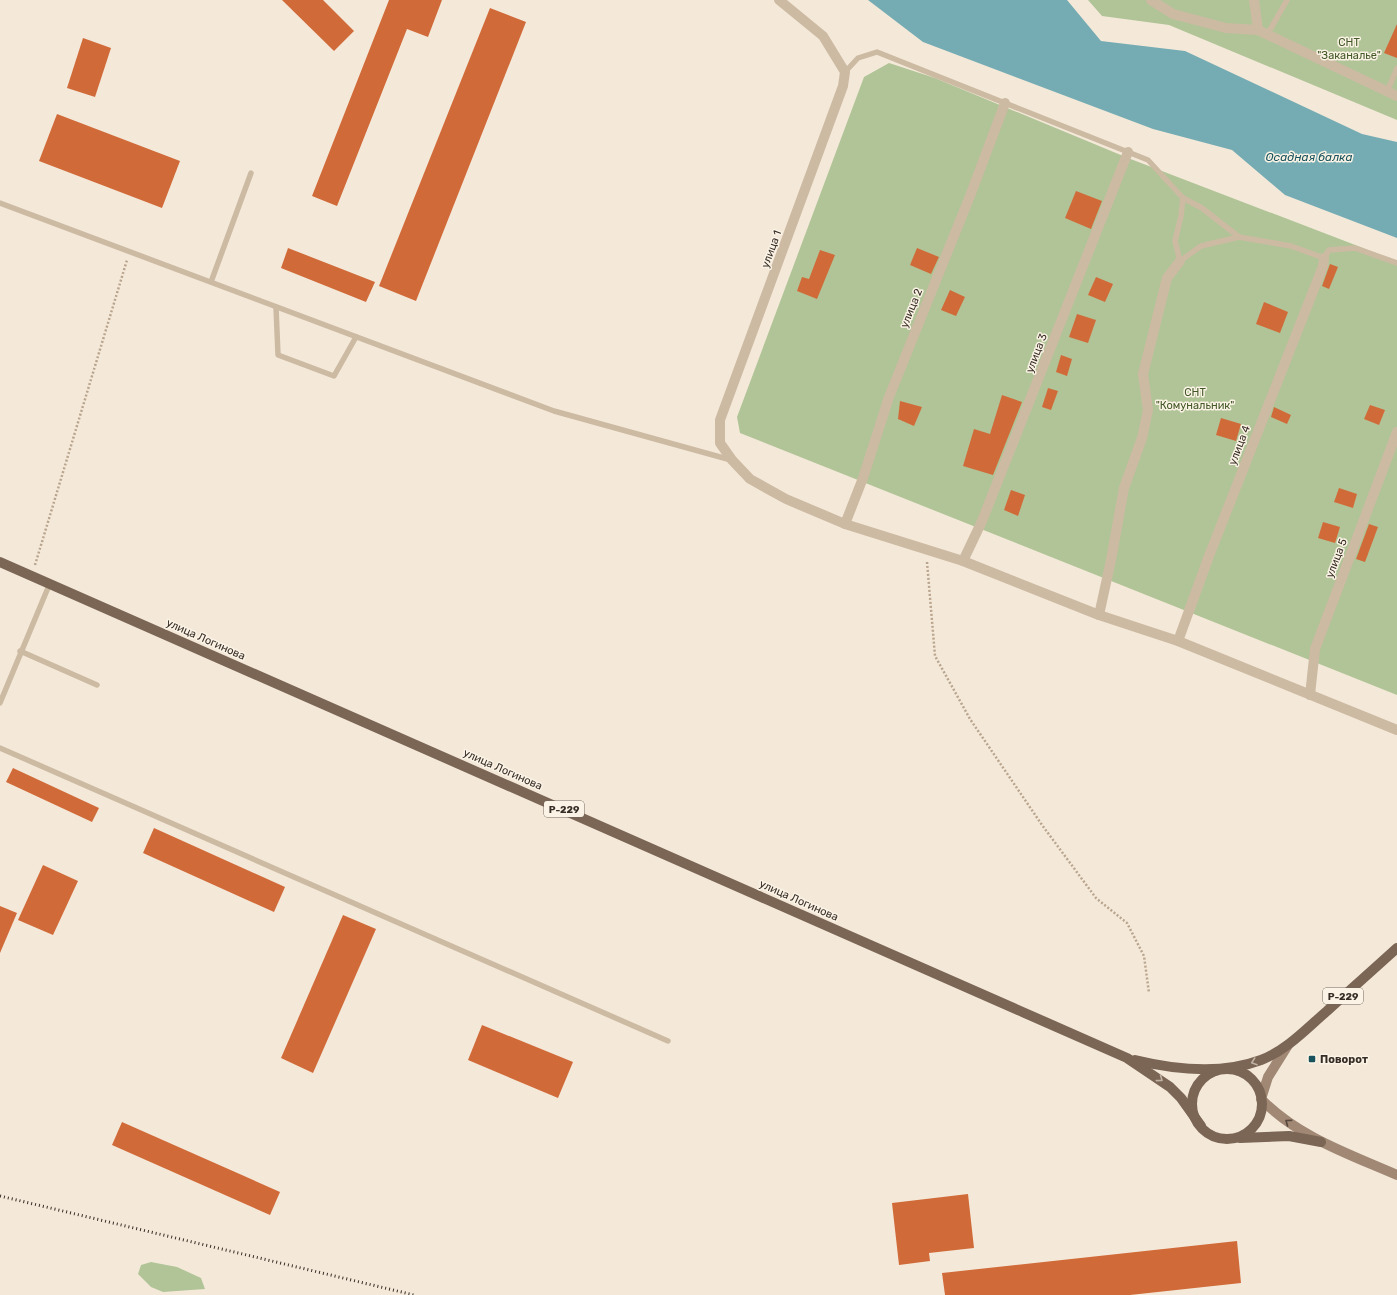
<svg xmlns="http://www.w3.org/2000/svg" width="1397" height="1295" font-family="Rubik,sans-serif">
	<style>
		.green { fill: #b1c497 }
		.water { fill: #75acb3 }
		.building { fill: #d16a39 }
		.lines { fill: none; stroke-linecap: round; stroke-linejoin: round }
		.path { stroke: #b9a48d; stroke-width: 2.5; stroke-dasharray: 2 2; stroke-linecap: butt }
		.lane { stroke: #cdbaa3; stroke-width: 5.5 }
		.street { stroke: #cdbaa3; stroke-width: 10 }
		.secondary { stroke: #a18875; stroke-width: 10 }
		.primary { stroke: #7b6555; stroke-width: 10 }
		.rail { stroke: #372d26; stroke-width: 3; stroke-dasharray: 1 3; stroke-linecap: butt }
		.oneway { stroke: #c1b3a4 }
		.oneway2 { stroke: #57483e }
		.poi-dot { fill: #18535d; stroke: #fbf3e5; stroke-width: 1.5 }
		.labels { text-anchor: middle; stroke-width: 3; stroke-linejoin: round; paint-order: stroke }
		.shield { fill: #fbf3e5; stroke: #72685f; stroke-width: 1 }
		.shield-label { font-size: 10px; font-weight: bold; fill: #372d26 }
		.park-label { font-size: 11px; fill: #425827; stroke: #fbf3e5 }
		.street-label { font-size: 11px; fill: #372d26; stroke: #fbf3e5 }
		.poi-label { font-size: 11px; font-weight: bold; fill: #372d26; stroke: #fbf3e5; text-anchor: start }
		.water-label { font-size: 12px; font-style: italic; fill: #18535d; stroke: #fbf3e5 }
	</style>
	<rect width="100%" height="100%" fill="#f4e9d9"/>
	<g class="green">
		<polygon points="1088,0 1397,0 1397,120 1169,25 1102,16"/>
		<polygon points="889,63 935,78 1128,158 1397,261 1397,695 740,433 737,417 864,77"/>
		<polygon points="151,1262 177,1267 201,1278 205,1289 163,1292 151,1287 138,1274 141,1265"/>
	</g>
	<polygon class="water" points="868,0 1067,0 1101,41 1185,51 1362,134 1397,142 1397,238 1285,195 1232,150 1153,129 923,42"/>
	<g class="building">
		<polygon points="282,0 323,0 354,31 334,51"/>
		<polygon points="389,0 442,0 428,37 407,29 337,206 312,196"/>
		<polygon points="490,8 526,22 416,301 379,286"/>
		<polygon points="1397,24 1397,58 1384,53"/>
		<polygon points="83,38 111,48 95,97 67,88"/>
		<polygon points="57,114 180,161 162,208 39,161"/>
		<polygon points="1076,191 1102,201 1091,229 1065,218"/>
		<polygon points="288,248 375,282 366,302 281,268"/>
		<polygon points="917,248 939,257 931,274 910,265"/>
		<polygon points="820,250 835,255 817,299 797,291 802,277 809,279"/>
		<polygon points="1330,264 1338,267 1329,289 1322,286"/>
		<polygon points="1096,277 1113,284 1105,302 1088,295"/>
		<polygon points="950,290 965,297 956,316 941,310"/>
		<polygon points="1264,302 1288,312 1280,333 1256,324"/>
		<polygon points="1077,314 1096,320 1088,343 1069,337"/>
		<polygon points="1061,355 1072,359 1067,376 1056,372"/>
		<polygon points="1048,388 1058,391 1051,410 1042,407"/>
		<polygon points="1002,395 1022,402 993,475 963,466 974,429 990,434"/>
		<polygon points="900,401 922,407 914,426 898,419"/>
		<polygon points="1370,405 1385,410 1379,425 1364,419"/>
		<polygon points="1274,407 1291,415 1287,424 1271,417"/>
		<polygon points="1221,418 1241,424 1236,441 1216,435"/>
		<polygon points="1339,488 1357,494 1353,508 1334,502"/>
		<polygon points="1011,490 1025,495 1018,516 1004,510"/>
		<polygon points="1323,522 1340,527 1335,543 1318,538"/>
		<polygon points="1369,524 1378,527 1365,562 1356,559"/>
		<polygon points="13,768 99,808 92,822 6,782"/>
		<polygon points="154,828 285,887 274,912 143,853"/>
		<polygon points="43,865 78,881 53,935 18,920"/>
		<polygon points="0,906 17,913 0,953"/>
		<polygon points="343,915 376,929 313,1073 281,1058"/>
		<polygon points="482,1025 573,1062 558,1098 468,1060"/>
		<polygon points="122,1122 280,1192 270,1215 112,1145"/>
		<polygon points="968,1194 974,1248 929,1253 930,1261 899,1265 892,1203"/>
		<polygon points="1237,1241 1241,1283 1130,1295 945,1295 942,1273"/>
	</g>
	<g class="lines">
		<g class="path">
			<polyline points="927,562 935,656 970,719 1042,825 1096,898 1127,923 1144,956 1149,993"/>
			<polyline points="35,565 127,260"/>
		</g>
		<g class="lane">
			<polyline points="1267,35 1287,0"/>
			<polyline points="845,72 858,58 877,52 1148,160 1183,198 1202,208 1239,237 1291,246 1324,258 1329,250 1355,248 1397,263"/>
			<polyline points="1387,92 1397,68"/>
			<polyline points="1183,198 1181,216 1175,241 1180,261 1201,246 1239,237"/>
			<polyline points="0,203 554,411 731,460"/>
			<polyline points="211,282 251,173"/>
			<polyline points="276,307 278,355 334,376 356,337"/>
			<polyline points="20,651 97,685"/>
			<polyline points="0,703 50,583"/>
			<polyline points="0,748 668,1041"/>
		</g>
		<g class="street">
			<polyline points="779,0 823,36 845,72 843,86 720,420 720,443 732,460 750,479 786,499 845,524 963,561 1099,615 1178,641 1397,730"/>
			<polyline points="1151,0 1173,14 1226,28 1258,30 1397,96"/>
			<polyline points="1254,0 1258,30"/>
			<polyline points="845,524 863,478 889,397 970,196 1005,103"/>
			<polyline points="963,561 982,521 1128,152"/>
			<polyline points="1099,615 1111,560 1124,488 1142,438 1148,410 1143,374 1167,278 1180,261"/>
			<polyline points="1178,641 1209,556 1323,266 1324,258"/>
			<polyline points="1310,695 1315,649 1397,432"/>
		</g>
		<path class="secondary" d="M1288 1045 1268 1077 1261 1099C1298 1137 1349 1154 1397 1175"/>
		<g class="primary">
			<polyline points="0,562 1127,1058 1170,1087 1181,1098 1201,1126"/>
			<path d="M1135 1060C1176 1070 1221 1075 1261 1060 1287 1050 1306 1029 1327 1011 1350 990 1374 969 1397 948"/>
			<circle cx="1227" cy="1104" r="35"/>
			<polyline points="1240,1138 1289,1136 1321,1142"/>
		</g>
		<polyline class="rail" points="0,1196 414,1295"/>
	</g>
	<defs><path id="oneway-chevron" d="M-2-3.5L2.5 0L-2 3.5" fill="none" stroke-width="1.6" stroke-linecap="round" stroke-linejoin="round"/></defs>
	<g class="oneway">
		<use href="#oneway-chevron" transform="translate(1254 1062) rotate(161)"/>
		<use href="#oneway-chevron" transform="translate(1160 1079) rotate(37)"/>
	</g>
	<use class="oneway2" href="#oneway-chevron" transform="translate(1288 1122) rotate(-144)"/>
	<rect class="poi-dot" x="1308" y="1055" width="8" height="8" rx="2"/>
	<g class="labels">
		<g class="shield">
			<rect x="544" y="801" width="40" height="16" rx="3"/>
			<rect x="1323" y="988" width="40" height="16" rx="3"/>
		</g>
		<g class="shield-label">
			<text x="564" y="813">Р-229</text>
			<text x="1343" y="1000">Р-229</text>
		</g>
		<g class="park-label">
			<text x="1349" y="46">СНТ<tspan x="1349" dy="13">"Заканалье"</tspan></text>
			<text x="1195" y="396">СНТ<tspan x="1195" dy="13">"Комунальник"</tspan></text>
		</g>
		<g class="street-label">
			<text transform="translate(771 249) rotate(-70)" y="4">улица 1</text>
			<text transform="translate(911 308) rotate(-68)" y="4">улица 2</text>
			<text transform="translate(1036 353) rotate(-69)" y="4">улица 3</text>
			<text transform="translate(1239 445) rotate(-69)" y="4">улица 4</text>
			<text transform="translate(1336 558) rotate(-69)" y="4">улица 5</text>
			<text transform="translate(206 639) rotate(24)" y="4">улица Логинова</text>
			<text transform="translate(503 769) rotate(24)" y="4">улица Логинова</text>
			<text transform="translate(799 900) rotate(24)" y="4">улица Логинова</text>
		</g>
		<g class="poi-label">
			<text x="1320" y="1063">Поворот</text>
		</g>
		<g class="water-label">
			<text x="1309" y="161">Осадная балка</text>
		</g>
	</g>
</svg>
